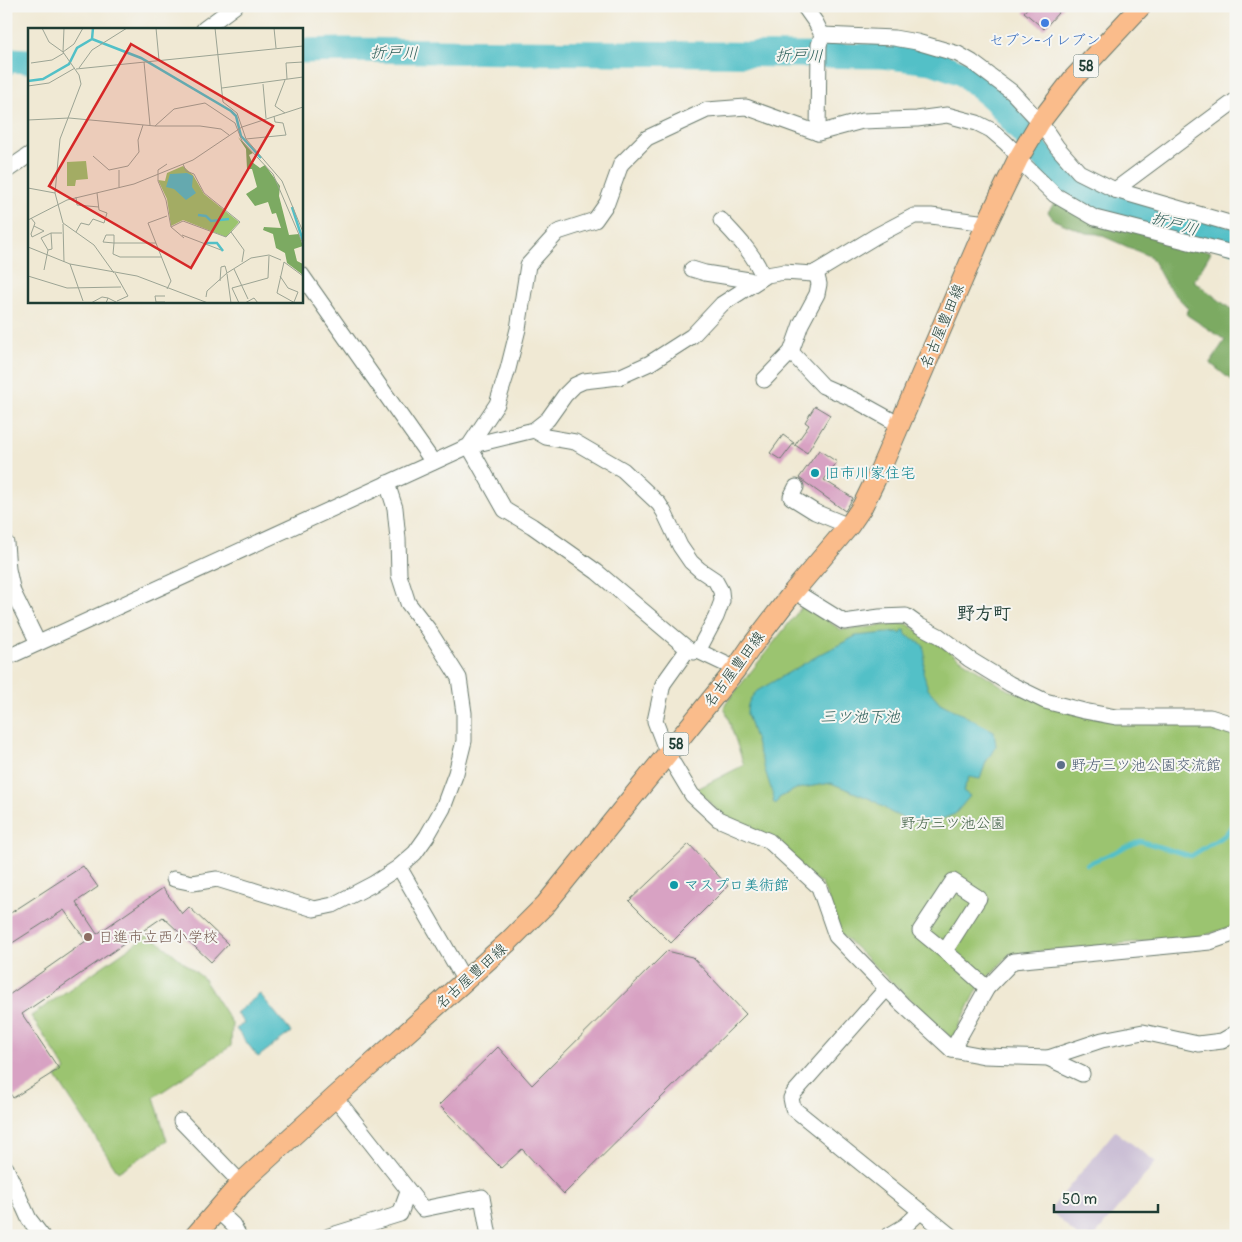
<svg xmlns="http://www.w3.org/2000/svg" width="1242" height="1242" font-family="Pangolin,'Klee One',sans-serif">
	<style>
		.industrial { fill: #cbbfd5 }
		.green { fill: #9bc46f; stroke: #5d8052 }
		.forest { fill: #7caa62; stroke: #4e744b }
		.water { fill: #52c0c7; stroke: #387e7e }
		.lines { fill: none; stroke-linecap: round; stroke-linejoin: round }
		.stream { stroke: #52c0c7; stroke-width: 4.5 }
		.river { stroke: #52c0c7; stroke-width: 25 }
		.building { fill: #d8a2c3 }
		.minor-casing { stroke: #68796c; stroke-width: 17 }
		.major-casing { stroke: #68796c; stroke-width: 22 }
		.minor { stroke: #fff; stroke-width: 15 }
		.major { stroke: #fabc8b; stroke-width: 20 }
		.shop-dot { fill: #3f7fe0; stroke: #f6f6f2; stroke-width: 2 }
		.culture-dot { fill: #0f9aa8; stroke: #f6f6f2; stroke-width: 2 }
		.service-dot { fill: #5c6f8a; stroke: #f6f6f2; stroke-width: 2 }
		.education-dot { fill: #8d6e63; stroke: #f6f6f2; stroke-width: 2 }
		.labels { text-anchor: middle; stroke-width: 4; stroke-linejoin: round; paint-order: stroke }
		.shield { fill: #f6f6f2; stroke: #60746d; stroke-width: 1 }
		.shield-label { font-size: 14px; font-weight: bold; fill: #1f3d34 }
		.shop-label { font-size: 15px; fill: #366cbe; stroke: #f6f6f2 }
		.street-label { font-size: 15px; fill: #1f3d34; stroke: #f6f6f2 }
		.culture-label { font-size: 15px; fill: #0d838f; stroke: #f6f6f2; text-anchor: start }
		.service-label { font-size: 15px; fill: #4e5e75; stroke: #f6f6f2; text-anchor: start }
		.park-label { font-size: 15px; fill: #3e5f43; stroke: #f6f6f2 }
		.education-label { font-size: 15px; fill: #785e54; stroke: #f6f6f2; text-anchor: start }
		.water-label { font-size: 16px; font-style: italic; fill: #2c5e59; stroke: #f6f6f2 }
		.quarter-label { font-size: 18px; font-weight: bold; fill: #1f3d34; stroke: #f6f6f2 }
		.inset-river { fill: none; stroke: #52c0c7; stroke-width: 2.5 }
		.inset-road { fill: none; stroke: #9ca494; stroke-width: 1 }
		.view { fill: #d62828; fill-opacity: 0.15; stroke: #d62828; stroke-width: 2.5 }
		.inset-edge { fill: none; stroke: #1f3d34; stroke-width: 2.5 }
	</style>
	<rect width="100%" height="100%" fill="#f6f6f2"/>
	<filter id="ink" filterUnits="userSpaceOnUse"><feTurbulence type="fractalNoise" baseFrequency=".02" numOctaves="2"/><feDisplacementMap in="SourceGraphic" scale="10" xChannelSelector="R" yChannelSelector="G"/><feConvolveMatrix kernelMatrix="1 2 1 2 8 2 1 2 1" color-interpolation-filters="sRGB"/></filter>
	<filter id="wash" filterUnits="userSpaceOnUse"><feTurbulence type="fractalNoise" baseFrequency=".0096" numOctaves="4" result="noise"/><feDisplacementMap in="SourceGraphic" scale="20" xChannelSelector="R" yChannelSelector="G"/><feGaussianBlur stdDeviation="1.12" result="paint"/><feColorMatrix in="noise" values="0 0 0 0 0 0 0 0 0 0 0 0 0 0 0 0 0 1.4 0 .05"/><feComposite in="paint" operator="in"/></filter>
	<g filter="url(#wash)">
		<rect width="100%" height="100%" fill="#f0e9d4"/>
		<polygon class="industrial" points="1115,1131 1156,1162 1095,1236 1077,1236 1050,1210"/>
		<g class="green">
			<polygon points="804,604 841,630 906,623 1008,690 1118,722 1212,725 1236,731 1236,925 1203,936 1010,954 979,987 952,1039 841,934 822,884 722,815 697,789 744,765 724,706"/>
			<polygon points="149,934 203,978 232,1023 231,1046 154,1097 167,1141 118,1172 56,1077 66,1070 31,1016"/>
		</g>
		<polygon class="forest" points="1055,202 1211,252 1194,281 1236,313 1236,379 1232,381 1210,363 1225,340 1187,315 1188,308 1167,286 1151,257 1098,234 1086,233 1054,220 1048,212"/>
		<g class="water">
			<path d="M903 630H905L906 635 923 645 925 655 923 672 928 689 940 703 994 731 996 746 986 762 980 779 969 777 963 791 970 796 955 814 931 823 907 820 890 812 873 800 831 783 796 789 779 798 776 804 773 802 774 798 747 714C747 704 749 699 757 691L819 655 856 636 898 632 901 634Z"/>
			<polygon points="260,994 291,1032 258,1057 236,1029 244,1023 236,1013"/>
		</g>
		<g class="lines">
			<polyline class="stream" points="1087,864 1140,841 1191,856 1225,835 1236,821"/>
			<g class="river">
				<polyline points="301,51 343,50 882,56 932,62 962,73 994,99 1066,185 1096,200 1236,241"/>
				<polyline points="6,63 10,60 29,61"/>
			</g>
		</g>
		<g id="blocks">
			<g class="building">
				<polygon points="1029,6 1064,6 1044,29 1024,12"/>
				<polygon points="815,406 830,415 807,453 795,445 809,425 805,422"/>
				<polygon points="783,435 794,443 781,460 770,453"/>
				<polygon points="819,450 837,462 824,480 853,498 845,511 799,478"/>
				<polygon points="689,844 728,886 671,943 629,901"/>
				<polygon points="83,866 98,887 76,902 97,934 163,888 182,914 189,907 228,944 211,962 163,917 22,1014 59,1069 13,1098 6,1087 6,997 86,941 64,910 6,947 6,916"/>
				<polygon points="667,951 692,957 746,1014 564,1194 522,1149 501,1168 439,1105 498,1047 532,1085"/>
			</g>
		</g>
	</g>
	<g filter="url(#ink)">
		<use href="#blocks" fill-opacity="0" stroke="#68796c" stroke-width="1"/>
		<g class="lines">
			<g class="minor-casing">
				<g id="minor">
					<polyline points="804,6 816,23 822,35 819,45 818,133"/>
					<polyline points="204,29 235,6"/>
					<polyline points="822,35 894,38 917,42 958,54 972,62 1012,92 1040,122 1057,147 1079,172 1115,190 1236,225"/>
					<polyline points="6,171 29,155"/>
					<polyline points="1115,190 1236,100"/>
					<path d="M721 220C737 237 755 255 763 277"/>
					<polyline points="692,269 705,273 749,280 754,283"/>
					<polyline points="301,274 433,462"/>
					<polyline points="791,352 823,386 855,400 900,425"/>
					<polyline points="764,380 791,352 801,324 817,294 819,284 816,272"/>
					<polyline points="534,430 546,437 575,442 623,470 659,504 664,512 680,546 691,562 700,570 715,580 721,591 722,601 716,617 698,651"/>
					<polyline points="796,487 791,497 815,512 849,526"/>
					<polyline points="6,543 8,569 13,592 38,643"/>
					<polyline points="794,591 844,622 880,617 906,616 920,626 939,636 969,659 1010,684 1045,701 1084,711 1116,717 1210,717 1236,725"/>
					<polyline points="688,649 663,684 655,721 668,755 692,795 718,819 769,841 819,887 836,936 902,1004 952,1050 984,1056 1048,1058 1082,1074"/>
					<polyline points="6,658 469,446 497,404 508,369 518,329 528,265 558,232 595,220 607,203 621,164 647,138 707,110 746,107 818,133 862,121 917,119 947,115 977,123 991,130 1005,142 1013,150 1018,159 1055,195 1095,218 1236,254"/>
					<polyline points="736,669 698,651 694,652 688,649 597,572 532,526 505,510 469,446 534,430 548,419 565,395 575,385 584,381 619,377 650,363 692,336 722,304 767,275 784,272 813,274 876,236 914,216 931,216 987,223"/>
					<polyline points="399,867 465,981"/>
					<polyline points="174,879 193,883 217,879 314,909 333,905 373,884 399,867 415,853 427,836 443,808 456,773 464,741 464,713 459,678 428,629 408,603 399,575 398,539 395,508 387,483"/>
					<polyline points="945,951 979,898 953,881 920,931 959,963 987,988"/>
					<polyline points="887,988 794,1093 791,1098 793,1108 951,1236"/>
					<polyline points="952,1050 987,988 1013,961 1210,942 1236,933"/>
					<polyline points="1048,1058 1102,1040 1143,1032 1198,1044 1222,1041 1236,1033"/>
					<polyline points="335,1097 423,1209 482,1197 489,1236"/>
					<polyline points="181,1121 241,1183"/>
					<polyline points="6,1168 29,1219 42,1236"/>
					<polyline points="217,1210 233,1225 239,1236"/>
					<polyline points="329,1236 400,1214 408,1192"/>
					<polyline points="888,1236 905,1226 921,1211"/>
				</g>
			</g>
			<g class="major-casing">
				<polyline id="major" points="195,1236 241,1183 335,1097 508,942 546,904 736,669 751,647 794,591 849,526 862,507 880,470 987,223 1018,159 1040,122 1073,79 1141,6"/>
			</g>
			<use href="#minor" class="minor"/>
			<use href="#major" class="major"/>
		</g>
	</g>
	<circle class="shop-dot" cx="1045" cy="23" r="5"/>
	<g class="culture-dot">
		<circle cx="815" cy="473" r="5"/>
		<circle cx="674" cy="885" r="5"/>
	</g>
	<circle class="service-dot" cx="1061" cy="765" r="5"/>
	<circle class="education-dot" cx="88" cy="937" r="5"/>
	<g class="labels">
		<g class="shield">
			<rect x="1073.5" y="54.5" width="25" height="23" rx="4"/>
			<rect x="663.5" y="732.5" width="25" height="23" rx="4"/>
		</g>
		<g class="shield-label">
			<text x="1086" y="71">58</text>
			<text x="676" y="749">58</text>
		</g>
		<g class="shop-label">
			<text x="1045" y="45">セブン-イレブン</text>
		</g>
		<g class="street-label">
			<text transform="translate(942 326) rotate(-67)" y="5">名古屋豊田線</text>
			<text transform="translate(734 669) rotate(-53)" y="5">名古屋豊田線</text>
			<text transform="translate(471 976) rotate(-42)" y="5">名古屋豊田線</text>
		</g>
		<g class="culture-label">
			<text x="825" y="478">旧市川家住宅</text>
			<text x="684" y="890">マスプロ美術館</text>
		</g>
		<g class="service-label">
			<text x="1071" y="770">野方三ツ池公園交流館</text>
		</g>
		<g class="park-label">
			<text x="953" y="828">野方三ツ池公園</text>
		</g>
		<g class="education-label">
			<text x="98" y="942">日進市立西小学校</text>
		</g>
		<g class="water-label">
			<text transform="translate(394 52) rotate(1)" y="6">折戸川</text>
			<text transform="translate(799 55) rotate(1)" y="6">折戸川</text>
			<text transform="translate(1175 223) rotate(16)" y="6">折戸川</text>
			<text x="860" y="722">三ツ池下池</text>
		</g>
		<g class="quarter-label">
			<text x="984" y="619">野方町</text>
		</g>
	</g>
	<g transform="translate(28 28)">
		<rect width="275" height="275" fill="#f0e9d4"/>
		<path d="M58 133 60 151 48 152 47 158H39V134ZM155 138 165 147 176 166 211 194 198 209 155 192 143 198 139 171 130 152 137 153 139 145Z" fill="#9bc46f"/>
		<path d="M210 109 225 125 221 127 224 134 232 140 237 137 252 158 251 168 261 207 271 206 275 218 266 221 269 233 275 236V247L259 235 257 225 248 220 245 206 235 202 236 199 253 200 248 185 244 186 240 174 227 178 218 166 229 159 224 141H219L218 121Z" fill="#7caa62"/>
		<path d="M159 145 165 148 164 159 168 165 158 172 146 161 138 159 142 146Z" fill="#52c0c7"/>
		<path class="inset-river" d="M64 11 113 30 203 83 208 88 213 108 233 130M0 53 15 51 41 36 49 20 64 11 65 0M264 179 275 213M170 187 178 188 183 193 201 191M177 215H189L195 223"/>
		<path class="inset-road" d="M14 0 21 14 35 24 46 16 55 0M36 0 35 24 51 47 53 56 32 111 27 165 35 195 66 217 86 245M128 0 131 32M187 0 195 74M246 0 248 20M116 34 122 97M3 35 24 32 36 25M51 40 64 22 99 0M48 41 275 18M259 51 258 35 275 34M235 56 238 90M0 58 21 55 47 40M194 60 275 49M195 74 209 85 218 111 254 153 275 204M257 85 247 78 257 52M0 92 41 90 127 98 146 81 177 75 207 95 214 113 245 146 275 216M127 98H172L193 101 201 107M218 111 258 107 255 95 247 94 246 88M65 128 81 142 100 138 111 124 110 112 115 97M139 136 130 142V153L138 172 143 199 156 210M155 136 158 143 166 146 176 165 212 194 203 204 216 222 214 234M91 142V159M0 160 27 165M48 169 49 177 71 179M3 190 7 195 3 206 4 209 16 203 6 198M0 192 39 172 106 156 165 132 214 99 275 79M35 196 36 234M143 199 155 193 198 209 203 204M48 204 53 195 61 197 65 191 76 195 79 185 71 182 69 165M23 205 13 210 20 222 24 221 23 205H34M154 207 193 222M128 215H86V207H78L75 214 86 215 85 226 92 229H134M0 219 42 236 109 248 180 275M256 234 249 265 267 275M256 234 275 248M42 236 55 273M206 241 220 271M16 242 20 222M87 245 100 268 89 273M199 246 203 275M0 248 39 260 93 259M252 248 260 260 270 264 266 274M192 253 193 239 197 238 199 245M204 260 240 250 241 228M204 260 211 275M139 261 143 253 120 195 139 188M137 268H127L128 274H137M178 269 179 263 199 245 223 230 241 227 253 232M63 275 74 269 80 270M78 275 80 270 90 275M217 275 226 270 230 275"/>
		<path class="view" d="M103 16 245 98 163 240 21 158Z"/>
		<rect width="275" height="275" class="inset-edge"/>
	</g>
	<rect width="1242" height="1242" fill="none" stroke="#f6f6f2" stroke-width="25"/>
	<path d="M1054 1204v8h104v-8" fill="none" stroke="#1f3d34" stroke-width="2.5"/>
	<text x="1062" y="1204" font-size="15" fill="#1f3d34" stroke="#f6f6f2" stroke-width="4" paint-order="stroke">50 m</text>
</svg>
